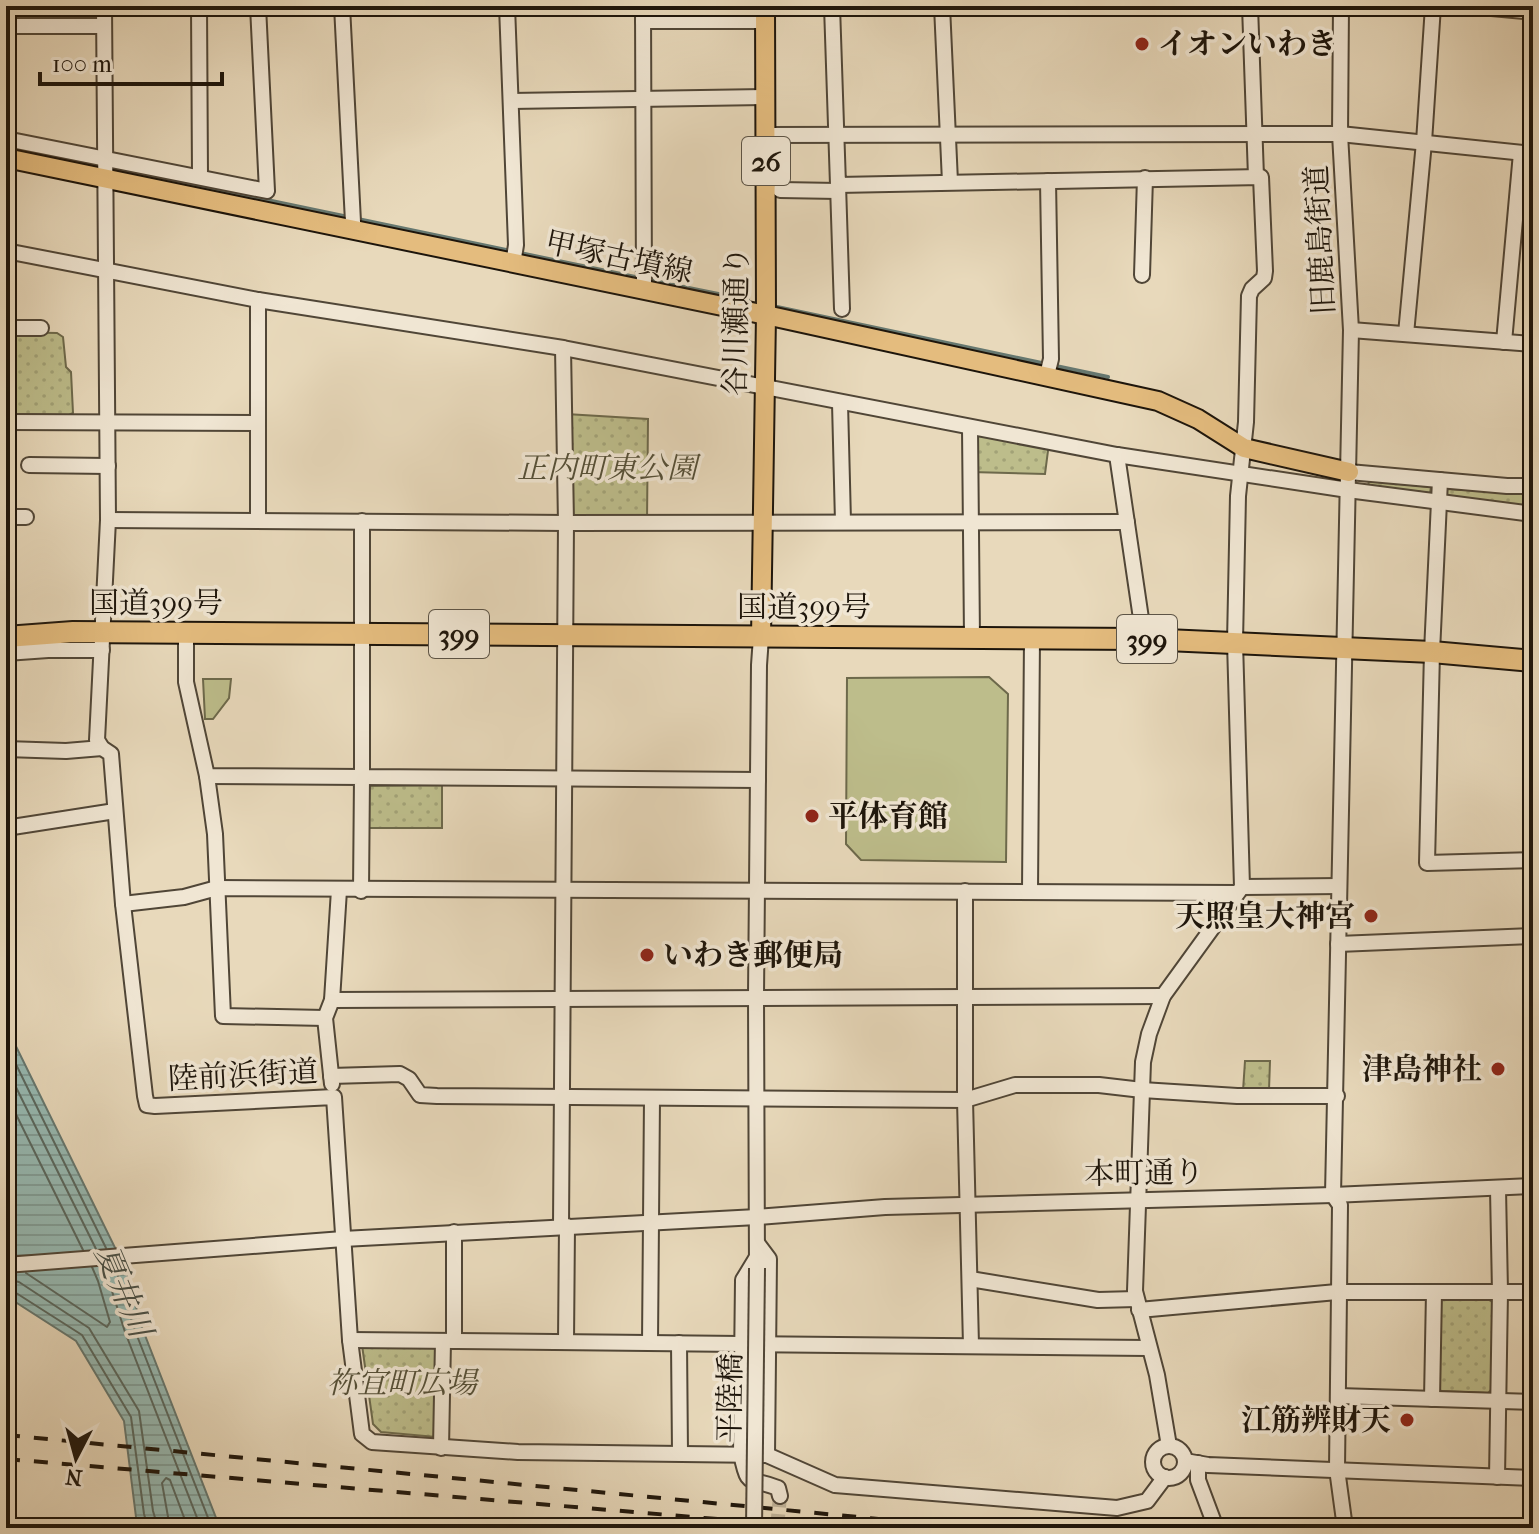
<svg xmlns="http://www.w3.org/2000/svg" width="1539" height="1534" font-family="'IM FELL French Canon','Noto Serif JP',serif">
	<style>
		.park { fill: url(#park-dots); stroke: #6d694b; stroke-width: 2 }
		.garden { fill: #bdbd8b; stroke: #6d694b; stroke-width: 2 }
		.water { fill: url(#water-rules); stroke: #667870; stroke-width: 2 }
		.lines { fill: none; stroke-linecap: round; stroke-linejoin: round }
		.shore { stroke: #5a685f; stroke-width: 2 }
		.stream { stroke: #667870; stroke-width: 4 }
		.minor-tunnel { stroke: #bfb298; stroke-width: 14; stroke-dasharray: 14 7; stroke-linecap: butt }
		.minor-casing { stroke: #504637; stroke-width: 18 }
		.major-casing { stroke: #1d150b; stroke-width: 22 }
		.highway-casing { stroke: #1d150b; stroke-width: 24 }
		.minor { stroke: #f0e6d3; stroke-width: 14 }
		.major { stroke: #e4bc7e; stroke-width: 18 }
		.highway { stroke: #e4bc7e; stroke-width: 20 }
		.rail { stroke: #1d150b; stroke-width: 4; stroke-dasharray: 14 14; stroke-linecap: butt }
		.minor-bridge-casing { stroke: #504637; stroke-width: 18; stroke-linecap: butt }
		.minor-bridge { stroke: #f0e6d3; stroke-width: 14 }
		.poi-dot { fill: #8f2418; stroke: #f0e6d3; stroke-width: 3 }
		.labels { text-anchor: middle; stroke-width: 7; stroke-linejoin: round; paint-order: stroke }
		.shield { fill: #f0e6d3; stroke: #5c5447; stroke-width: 2 }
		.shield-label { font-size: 28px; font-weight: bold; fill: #1d150b }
		.poi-label { font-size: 30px; font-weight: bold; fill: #1d150b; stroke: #f0e6d3; text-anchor: start }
		.street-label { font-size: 30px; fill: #1d150b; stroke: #f0e6d3 }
		.park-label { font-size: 30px; font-style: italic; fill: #555038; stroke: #f0e6d3 }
		.water-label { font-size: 32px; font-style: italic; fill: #484f46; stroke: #f0e6d3 }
	</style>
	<defs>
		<pattern id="park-dots" width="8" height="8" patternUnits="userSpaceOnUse" patternTransform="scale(2)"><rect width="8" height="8" fill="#bdbd8b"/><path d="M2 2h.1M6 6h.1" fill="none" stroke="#a2a277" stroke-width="1.8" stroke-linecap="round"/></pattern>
		<pattern id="water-rules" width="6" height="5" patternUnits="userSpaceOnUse" patternTransform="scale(2)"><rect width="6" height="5" fill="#97bab3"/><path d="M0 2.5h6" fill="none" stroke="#829f99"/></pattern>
	</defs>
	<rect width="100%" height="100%" fill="#e8d9bb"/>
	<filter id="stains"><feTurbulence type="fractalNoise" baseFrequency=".0025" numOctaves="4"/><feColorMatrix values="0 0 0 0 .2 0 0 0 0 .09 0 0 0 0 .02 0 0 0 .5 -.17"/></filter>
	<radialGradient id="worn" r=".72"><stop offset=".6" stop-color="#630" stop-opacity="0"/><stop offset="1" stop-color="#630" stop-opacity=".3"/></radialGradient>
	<g class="park">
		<polygon points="6,332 57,333 63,337 66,367 71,372 73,413 69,415 6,414"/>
		<polygon points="566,414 648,419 647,521 567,522"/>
		<polygon points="971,429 1049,443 1045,474 971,472"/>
		<polygon points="1369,481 1431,487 1430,493 1368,486"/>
		<polygon points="1445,489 1533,493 1533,510 1444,498"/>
		<polygon points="442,785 442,828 367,828 365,789 370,786"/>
		<polygon points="1245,1061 1270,1061 1269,1090 1243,1091"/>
		<polygon points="1443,1298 1489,1300 1494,1303 1492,1389 1488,1393 1441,1391 1437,1387 1438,1301"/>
		<polygon points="362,1345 436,1348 436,1437 381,1432 373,1424"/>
	</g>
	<g class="garden">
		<polygon points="989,677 1008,694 1006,862 861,860 846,844 847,678"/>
		<polygon points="231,679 229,698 213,719 205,719 203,679"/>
	</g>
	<polygon class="water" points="6,1026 126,1270 141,1325 220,1528 142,1528 136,1517 124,1421 76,1341 6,1296"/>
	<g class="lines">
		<g class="shore">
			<polyline points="6,1044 106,1248"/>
			<polyline points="6,1067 96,1249"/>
			<polyline points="6,1094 83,1250"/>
			<polyline points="104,1266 125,1332 201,1528"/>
			<polyline points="115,1266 134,1328 212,1528"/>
			<polyline points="26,1273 107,1327 110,1322 98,1281 92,1267"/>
			<polyline points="6,1279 19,1282 89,1328 139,1411 153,1511 158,1528"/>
			<polyline points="6,1289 13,1291 82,1335 131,1417 144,1514 148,1528"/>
			<polyline points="170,1528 162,1483 166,1478 170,1480 188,1528"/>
		</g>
		<g class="stream">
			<polyline points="81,161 100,165"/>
			<polyline points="109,167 511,251"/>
			<polyline points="520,253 640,278"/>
			<polyline points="649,280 748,300"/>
			<polyline points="777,307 1108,377"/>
		</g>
		<polyline class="minor-tunnel" points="777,1528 780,1496"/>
		<g class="minor-casing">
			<g id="minor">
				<polyline points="104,6 108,520 97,740 102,748 111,754 123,904 145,1096 147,1105 155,1106 334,1097 350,1340 362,1434 372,1442 518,1452 767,1455 835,1485 1117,1508 1147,1501 1165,1477"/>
				<polyline points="199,6 200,177"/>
				<polyline points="342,6 353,222 349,230"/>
				<polyline points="507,6 516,245 513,264"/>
				<polyline points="643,6 644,291"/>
				<polyline points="832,6 838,185 1261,177 1265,271 1264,278 1252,289 1249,296 1246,422 1238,496 1235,642 1242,887 1163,996 1149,1034 1143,1062 1135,1291 1157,1375 1169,1446"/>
				<polyline points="942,6 950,182"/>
				<polyline points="1250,6 1256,177"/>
				<polyline points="1341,6 1340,134 1351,330 1333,1195 1340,1205 1337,1469 1345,1528"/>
				<polyline points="1470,6 1533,12"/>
				<polyline points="643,21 765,21"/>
				<polyline points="6,26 103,26"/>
				<polyline points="511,101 766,97"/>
				<polyline points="766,135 1340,134 1533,154"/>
				<polyline points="6,139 267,191 258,6"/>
				<polyline points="838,185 842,309"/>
				<polyline points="780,190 838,191"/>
				<polyline points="6,251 258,300 563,348 1117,455 1348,490 1533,514"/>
				<polyline points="1142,275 1145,178"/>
				<polyline points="258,300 258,520"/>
				<polyline points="6,328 41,328"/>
				<polyline points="1351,330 1533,344"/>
				<polyline points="1406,334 1424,142 1433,6"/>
				<polyline points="1504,342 1521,153"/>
				<polyline points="1047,375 1051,359 1048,181"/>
				<polyline points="840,403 843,522"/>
				<polyline points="6,422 257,423"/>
				<polyline points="970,428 972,637"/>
				<polyline points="1117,455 1144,639"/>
				<polyline points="29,465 108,466"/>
				<polyline points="1349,472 1507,486 1533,486"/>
				<polyline points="1440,480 1432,652 1427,863 1533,860"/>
				<polyline points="6,517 26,517"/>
				<polyline points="108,520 566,523 1127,522"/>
				<polyline points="362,521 362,777 758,780"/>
				<polyline points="186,633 186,682 207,776 362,777 361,891"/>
				<polyline points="6,653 48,650 102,650"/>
				<polyline points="6,749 66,751 102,748"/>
				<polyline points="207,776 215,834 223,1016 325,1018"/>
				<polyline points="6,828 115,811"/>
				<polyline points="1242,887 1339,886"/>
				<polyline points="965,891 965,1100 971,1345"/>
				<polyline points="1030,891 1032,638"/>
				<polyline points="123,904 184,897 217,888 1237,893"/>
				<polyline points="1338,944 1533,936"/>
				<polyline points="332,1000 1163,996"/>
				<polyline points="331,1076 400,1074 409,1079 420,1095 437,1096 965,1100 1015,1085 1099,1085 1142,1090 1237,1096 1337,1096"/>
				<polyline points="332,1084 325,1018 332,1000 339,890"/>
				<polyline points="561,1226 566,523 563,348"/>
				<polyline points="454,1232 454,1341"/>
				<polyline points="757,1243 769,1259 767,1455"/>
				<path d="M757 1257 743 1280 741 1453C748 1490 749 1476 778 1488L780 1496"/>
				<polyline points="6,1265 343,1239 757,1217 885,1207 1333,1195 1533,1186"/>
				<polyline points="757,1268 756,996 759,665 761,637"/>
				<polyline points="970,1279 1098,1300 1136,1299"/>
				<polyline points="1139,1310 1337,1292 1533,1292"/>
				<polyline points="350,1340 1148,1348"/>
				<polyline points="566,1342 567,1226"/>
				<polyline points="650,1343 652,1098"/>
				<polyline points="679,1343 680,1453"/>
				<polyline points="1338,1396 1533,1402"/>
				<polyline points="1432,1399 1434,1292"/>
				<circle cx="1169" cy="1462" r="16"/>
				<polyline points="441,1448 443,1341"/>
				<polyline points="1185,1461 1208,1465 1533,1478"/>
				<polyline points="1198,1463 1198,1480 1216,1528"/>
				<polyline points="1497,1477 1500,1292 1498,1189"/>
			</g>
		</g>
		<g class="major-casing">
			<g id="major">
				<polyline points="6,158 766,315 1158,401 1198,419 1244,448 1349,472"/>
				<polyline points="761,637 766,315 765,6"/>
			</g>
		</g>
		<g class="highway-casing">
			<polyline id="highway" points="6,637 73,632 1144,639 1432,652 1533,661"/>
		</g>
		<use href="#minor" class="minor"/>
		<use href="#major" class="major"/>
		<use href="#highway" class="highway"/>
		<g class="rail">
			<polyline points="6,1435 972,1528"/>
			<polyline points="6,1459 823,1528"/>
		</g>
		<g class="minor-bridge-casing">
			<polyline id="minor-bridge" points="754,1528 757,1268"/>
		</g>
		<use href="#minor-bridge" class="minor-bridge"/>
	</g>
	<g class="poi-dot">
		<circle cx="1142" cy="44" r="8"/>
		<circle cx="812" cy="816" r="8"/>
		<circle cx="1371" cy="916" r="8"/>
		<circle cx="647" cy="955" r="8"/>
		<circle cx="1498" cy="1069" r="8"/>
		<circle cx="1407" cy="1420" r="8"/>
	</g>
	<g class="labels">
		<g class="shield">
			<rect x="742" y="137" width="48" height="48" rx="6"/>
			<rect x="429" y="610" width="60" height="48" rx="6"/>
			<rect x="1117" y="615" width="60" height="48" rx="6"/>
		</g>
		<g class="shield-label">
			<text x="766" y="171">26</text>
			<text x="459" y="644">399</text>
			<text x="1147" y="649">399</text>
		</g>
		<g class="poi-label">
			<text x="1158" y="54">イオンいわき</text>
			<text x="828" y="826">平体育館</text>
			<text x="1355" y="926" text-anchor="end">天照皇大神宮</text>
			<text x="663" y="965">いわき郵便局</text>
			<text x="1482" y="1079" text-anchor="end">津島神社</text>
			<text x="1391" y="1430" text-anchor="end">江筋辨財天</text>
		</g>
		<g class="street-label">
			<text transform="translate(1320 240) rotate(-93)" y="10">旧鹿島街道</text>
			<text transform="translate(619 257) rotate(12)" y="10">甲塚古墳線</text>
			<text transform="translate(736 321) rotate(-89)" y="10">谷川瀬通り</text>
			<text x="156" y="613">国道399号</text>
			<text x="804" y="617">国道399号</text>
			<text transform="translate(243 1075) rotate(-3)" y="10">陸前浜街道</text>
			<text transform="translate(1144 1173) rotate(-1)" y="10">本町通り</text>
			<text transform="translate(730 1398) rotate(-89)" y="10">平陸橋</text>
		</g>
		<g class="park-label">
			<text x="607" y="478">正内町東公園</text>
			<text x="402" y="1393">祢宜町広場</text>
		</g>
		<g class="water-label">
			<text transform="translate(124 1291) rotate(67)" y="11">夏井川</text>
		</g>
	</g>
	<rect width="1539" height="1534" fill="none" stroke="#e8d9bb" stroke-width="32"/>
	<rect x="8" y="8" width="1523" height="1518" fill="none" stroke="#1d150b" stroke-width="4"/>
	<rect x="16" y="16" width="1507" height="1502" fill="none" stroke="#1d150b" stroke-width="2"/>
	<g transform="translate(76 1458) rotate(186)" stroke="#f0e6d3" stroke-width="6" paint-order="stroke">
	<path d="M0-6L14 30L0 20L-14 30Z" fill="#1d150b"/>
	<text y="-12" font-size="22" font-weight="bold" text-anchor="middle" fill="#1d150b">N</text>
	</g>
	<path d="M40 72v12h182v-12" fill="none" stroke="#1d150b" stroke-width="4"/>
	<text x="52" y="72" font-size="24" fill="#1d150b" stroke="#f0e6d3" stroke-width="6" paint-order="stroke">100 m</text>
	<rect width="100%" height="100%" filter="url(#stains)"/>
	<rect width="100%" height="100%" fill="url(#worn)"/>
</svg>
